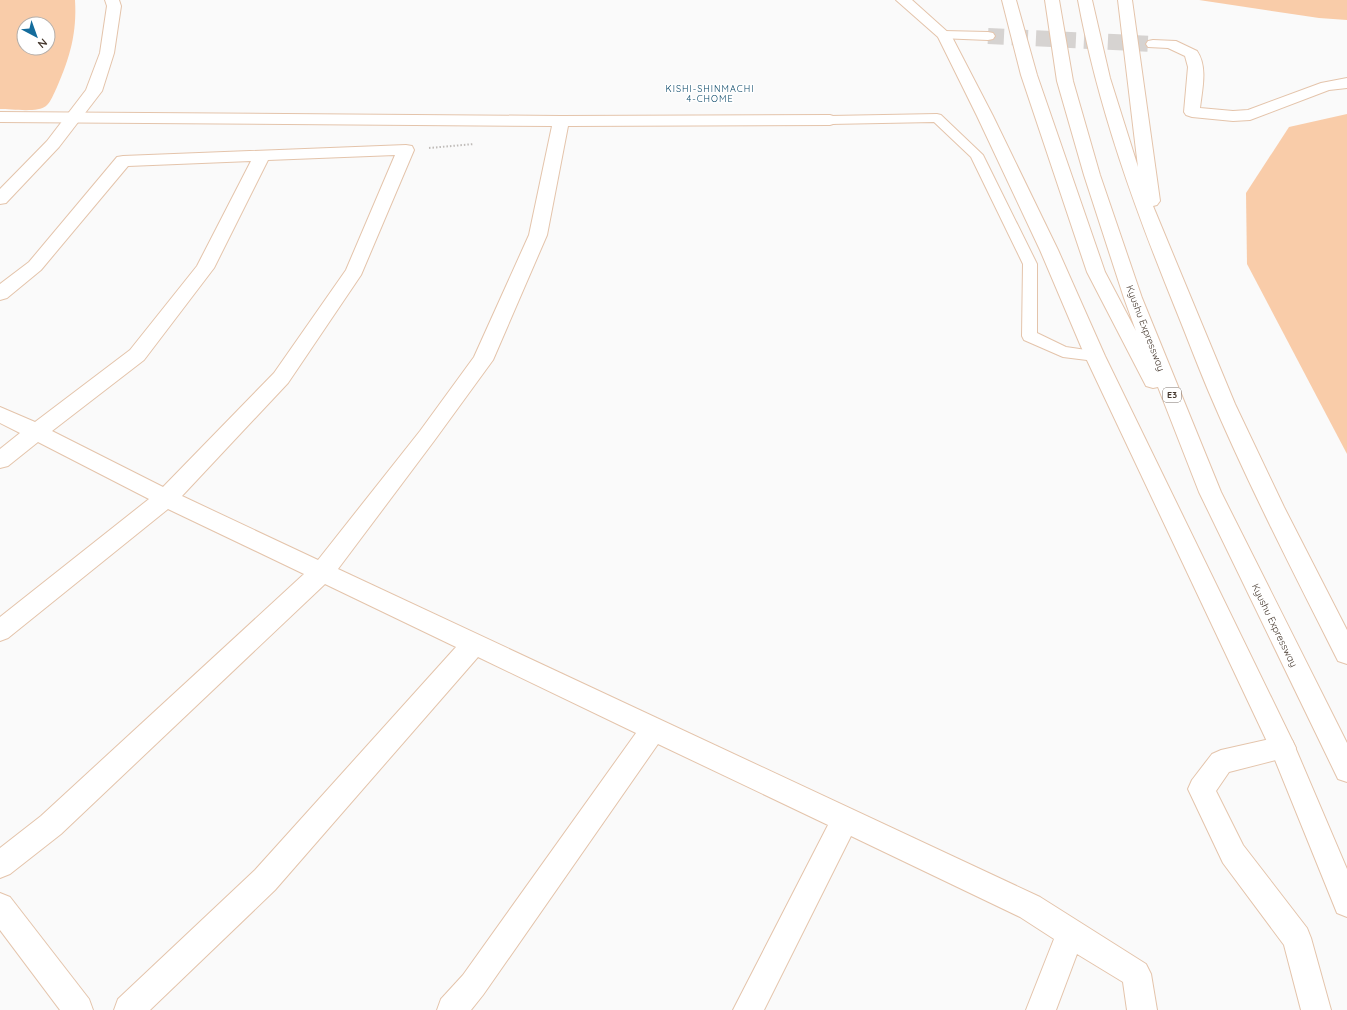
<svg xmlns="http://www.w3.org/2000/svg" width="1347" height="1010" font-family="Quicksand,sans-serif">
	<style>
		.green { fill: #f9cca9; fill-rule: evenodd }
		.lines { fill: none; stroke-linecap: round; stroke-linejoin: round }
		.street-tunnel { stroke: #d6d3d1; stroke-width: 16; stroke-dasharray: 16 8; stroke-linecap: butt }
		.lane-casing { stroke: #e4c4ab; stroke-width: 2 }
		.street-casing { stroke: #e4c4ab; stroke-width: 2 }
		.secondary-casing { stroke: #e4c4ab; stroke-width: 2 }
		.highway-casing { stroke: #e4c4ab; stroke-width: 2 }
		.path { stroke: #bfbbb8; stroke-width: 2; stroke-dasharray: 1.5 2; stroke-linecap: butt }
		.lane { fill: #fff; fill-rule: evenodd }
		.street { fill: #fff; fill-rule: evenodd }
		.secondary { fill: #fff; fill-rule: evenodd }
		.highway { fill: #fff; fill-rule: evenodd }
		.labels { text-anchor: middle; stroke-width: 3; stroke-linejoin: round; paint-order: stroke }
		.far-neighbourhood-label { font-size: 9px; letter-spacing: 1px; fill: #044364; stroke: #fff }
		.shield { fill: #fff; stroke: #7c736c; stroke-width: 1 }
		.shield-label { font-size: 9px; font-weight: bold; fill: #44372d }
		.street-label { font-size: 10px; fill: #44372d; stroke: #fff }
	</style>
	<rect width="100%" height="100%" fill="#fafafa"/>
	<g class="green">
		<path d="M0 0H75C77 33 70 57 57 87 54 93 51 102 46 106 38 113 11 109 0 109ZM24 24H48V48H24Z"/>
		<polygon points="1199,0 1347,0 1347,20 1319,18"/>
		<polygon points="1347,114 1347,454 1247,264 1246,193 1289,127"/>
	</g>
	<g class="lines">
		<polyline class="street-tunnel" points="988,36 1153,44"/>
		<g class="lane-casing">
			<polygon id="lane" points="937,114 941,115 983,155 1037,264 1037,333 1066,347 1100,352 1103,356 1100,360 1095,361 1063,357 1024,340 1022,336 1023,264 971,157 934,122 830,124 826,123 824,120 826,117 830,116"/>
		</g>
		<g class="street-casing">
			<g id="street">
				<polygon points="944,31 988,32 993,33 995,36 993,39 988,40 939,38 937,35 939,32"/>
				<path d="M1153 40 1176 41 1197 51C1208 67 1202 90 1200 108L1233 111 1248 110 1321 83 1347 78V88L1329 90 1250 120 1233 121 1192 117 1186 115 1184 112 1188 67 1185 56 1168 48 1148 47 1146 44 1148 41Z"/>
				<path d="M0 112 561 116 830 115 836 117 838 120 836 123 830 125 568 126 547 235 493 360 434 441 338 569 1040 897 1146 964 1151 974 1157 1010H1127L1123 982 1077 954 1056 1010H1026L1054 939 1020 917 851 836 764 1010H733L828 825 658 744 483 995 471 1010H437L441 999 463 975 636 733 478 657 275 890 150 1010H114L118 999 255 870 456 647 325 584 61 834 10 874 0 878V848L41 816 304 574 168 509 8 638 0 641V617L149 499 38 442 8 466 0 468V449L20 433 0 423V407L35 422 130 350 197 266 251 161 128 166 41 270 7 298 0 300V284L29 262 117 157 123 156 406 145 412 146 414 150 361 275 288 383 182 496 318 560 420 431 474 357 529 235 552 126 0 122ZM395 155 346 270 274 373 163 487 52 431 144 360 214 268 268 160Z"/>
				<polygon points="1283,736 1292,740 1296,748 1292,756 1229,772 1216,791 1243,845 1307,928 1311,938 1331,1010 1301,1010 1284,945 1223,863 1188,789 1192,780 1212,754 1221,750"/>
				<polygon points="0,893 10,897 89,999 93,1010 60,1010 0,930"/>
			</g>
		</g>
		<g class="secondary-casing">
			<g id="secondary">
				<polygon points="105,0 119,0 121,6 114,53 102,91 59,147 6,203 0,204 0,189 47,141 86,90 100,53 107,6"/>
				<polygon points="896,0 912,0 951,35 993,116 1058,250 1105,356 1292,740 1347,869 1347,917 1337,913 1271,750 1085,356 1040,250 977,116 938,37"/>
			</g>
		</g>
		<g class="highway-casing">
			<g id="highway">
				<polygon points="1002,0 1016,0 1037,75 1105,272 1136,331 1124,298 1084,175 1057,81 1045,0 1059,0 1073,81 1100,175 1142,298 1221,492 1347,743 1347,782 1338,779 1199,492 1158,387 1153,388 1146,386 1087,272 1021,75"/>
				<path d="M1078 0H1092L1110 78 1138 167 1118 0H1132L1160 201 1157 205 1153 206 1235 404 1284 507 1347 630V664L1338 661C1293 572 1247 482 1208 390 1197 364 1187 337 1176 310 1135 209 1098 108 1078 0Z"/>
			</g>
		</g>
		<polyline class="path" points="429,148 474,144"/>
		<use href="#lane" class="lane"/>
		<use href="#street" class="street"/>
		<use href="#secondary" class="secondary"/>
		<use href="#highway" class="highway"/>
	</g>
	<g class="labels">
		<g class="far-neighbourhood-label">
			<text x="710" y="92">KISHI-SHINMACHI<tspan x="710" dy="10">4-CHOME</tspan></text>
		</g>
		<rect class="shield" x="1163" y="388" width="18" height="14" rx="3"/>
		<g class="shield-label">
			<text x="1172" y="398">E3</text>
		</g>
		<g class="street-label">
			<text transform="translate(1146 328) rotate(69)" y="4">Kyushu Expressway</text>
			<text transform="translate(1275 625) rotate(64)" y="4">Kyushu Expressway</text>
		</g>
	</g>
	<g transform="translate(36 36) rotate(139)"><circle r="19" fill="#ffffff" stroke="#b4afab"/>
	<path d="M0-3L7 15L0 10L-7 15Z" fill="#146c9c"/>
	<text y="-6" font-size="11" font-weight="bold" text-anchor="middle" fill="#44372d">N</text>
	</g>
</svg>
